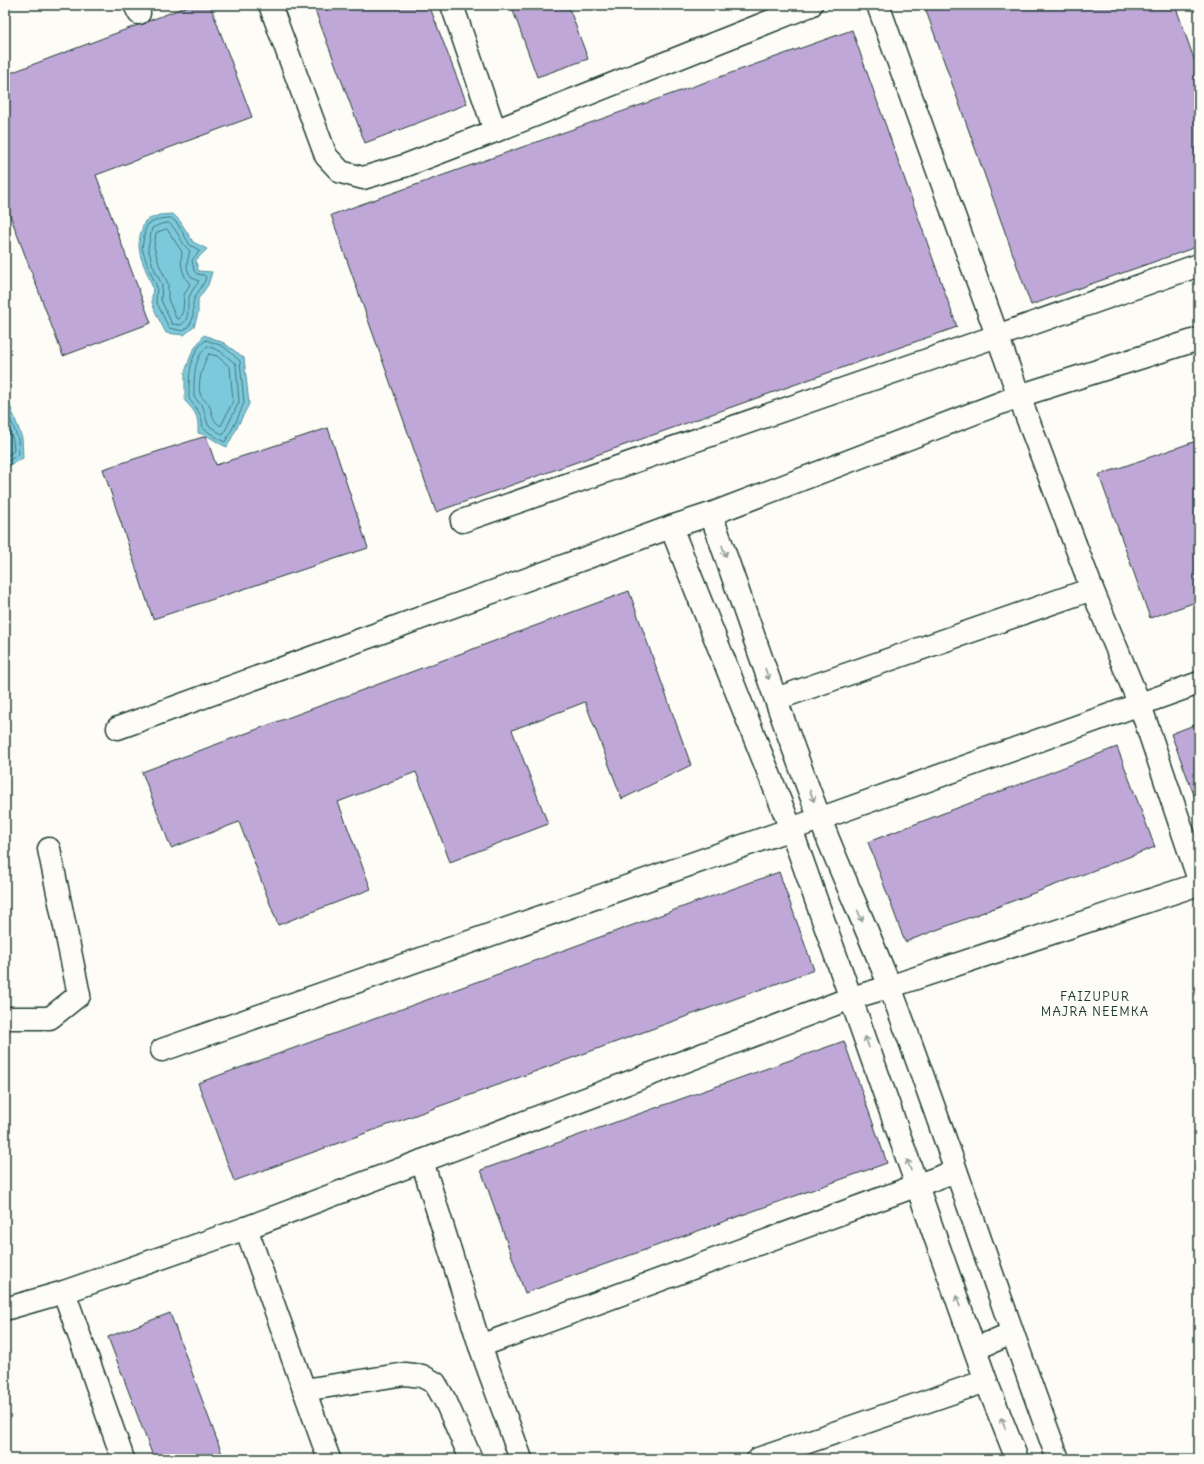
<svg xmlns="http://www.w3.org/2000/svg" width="1204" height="1464" font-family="Delius,sans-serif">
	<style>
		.water { fill: #7dc9dc; stroke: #579199 }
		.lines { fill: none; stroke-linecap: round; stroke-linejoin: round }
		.shore { stroke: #457577; stroke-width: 1 }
		.building { fill: #bfa8d7; stroke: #1f3d34 }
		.minor-casing { stroke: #1f3d34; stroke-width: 25 }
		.minor { stroke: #fdfcf7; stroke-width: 22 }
		.oneway { stroke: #8e9c96 }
		.labels { text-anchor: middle; stroke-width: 3; stroke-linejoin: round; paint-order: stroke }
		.neighbourhood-label { font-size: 13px; letter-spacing: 1px; fill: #1f3d34; stroke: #fdfcf7 }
	</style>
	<rect width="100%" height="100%" fill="#fdfcf7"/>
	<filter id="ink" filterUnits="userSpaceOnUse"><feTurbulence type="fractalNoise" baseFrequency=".025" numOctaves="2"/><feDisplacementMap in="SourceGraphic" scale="8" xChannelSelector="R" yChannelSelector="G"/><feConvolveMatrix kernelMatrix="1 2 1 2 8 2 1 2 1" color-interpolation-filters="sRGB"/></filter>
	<g filter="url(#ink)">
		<g class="water">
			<path d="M173 214 180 221 193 242 207 249 196 260 198 271 212 272 208 285 198 299V313L194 327 184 335 166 333C162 325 154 311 152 302 151 297 154 291 152 286 143 259 132 251 145 221L159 215Z"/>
			<path d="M204 335 224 343 244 358 249 404 227 447C216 443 210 435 198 433 199 417 196 412 185 401V372L192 352Z"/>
			<polygon points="8,400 22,438 23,458 5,467 5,401"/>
		</g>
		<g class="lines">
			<g class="shore">
				<path d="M171 218 177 223 190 245 199 250V252L192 260 194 271 197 274 204 275 206 277C204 285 199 290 195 297 189 309 200 319 183 331L169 328 156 301 157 287 148 267 142 248 145 230 148 224 160 219Z"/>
				<path d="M169 223C178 230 181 244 190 251 188 259 184 268 191 276 193 279 197 280 199 281 196 286 192 290 190 295 185 306 192 318 181 325L172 324 161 300 162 285 153 266 148 248 152 228 161 224Z"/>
				<path d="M167 229 182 252C180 264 182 275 190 284L184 295 183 311 179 319 176 318 168 299V284L159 264 154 247 156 233Z"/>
				<path d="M206 340 223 346 240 361 244 403 236 422 225 442C216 439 211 432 203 429 201 412 199 412 189 399 189 379 188 353 206 340Z"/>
				<path d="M208 346 220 351 236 364 239 402 223 435 208 425 203 407 194 397C194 381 193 356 208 346Z"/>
				<path d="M209 354 217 356 230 367 233 401 221 426C212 421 213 414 209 405 207 402 203 399 201 396 196 387 203 362 209 354Z"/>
				<polyline points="5,405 18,439 19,454 5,463"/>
				<polyline points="5,418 13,440 14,451 5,457"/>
			</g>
		</g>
		<g class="building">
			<polygon points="191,5 210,5 252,117 96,175 151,323 63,356 5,202 5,75"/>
			<polygon points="313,5 429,5 467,104 365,143"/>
			<polygon points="511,5 568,5 588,59 537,77"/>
			<polygon points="924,5 1175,5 1199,73 1199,246 1031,305"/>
			<polygon points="852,30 957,327 436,512 331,215"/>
			<polygon points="328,428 368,548 153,619 103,469 206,436 216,465"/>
			<polygon points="1199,440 1199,601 1150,618 1099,475"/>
			<polygon points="629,591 691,765 622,799 585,702 512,730 548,824 450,862 416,772 338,802 371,889 278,925 239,822 171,848 142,772"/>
			<polygon points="1199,723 1199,808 1171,734"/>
			<polygon points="1117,747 1155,847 905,942 868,842"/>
			<polygon points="779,872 814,970 234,1181 198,1083"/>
			<polygon points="844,1041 887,1163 525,1293 481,1170"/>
			<polygon points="170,1313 224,1459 154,1459 108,1337"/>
		</g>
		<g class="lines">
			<g class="minor-casing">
				<g id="minor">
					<polyline points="135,5 139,13"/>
					<polyline points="270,5 326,156 341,172 363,178 404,166 495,131 811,5"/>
					<polyline points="452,5 495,131"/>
					<polyline points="878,5 1019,396 1092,589 1140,705 1199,880"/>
					<path d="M711 514C747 616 781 719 820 819 842 875 868 931 890 987 949 1143 1000 1303 1058 1459"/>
					<polyline points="462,521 997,336 1199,265"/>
					<polyline points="671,527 791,829 986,1381 1017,1459"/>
					<polyline points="776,699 1092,589"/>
					<polyline points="118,728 671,527 711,514 1019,396 1199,339"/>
					<polyline points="5,1018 50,1018 79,995 49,849"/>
					<polyline points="162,1050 791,829 1199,683"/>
					<polyline points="422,1161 480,1346 521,1459"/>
					<polyline points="246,1228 329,1459"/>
					<polyline points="64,1292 123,1459"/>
					<polyline points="5,1309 64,1292 246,1228 851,998 889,987 1199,884"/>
					<polyline points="480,1346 956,1171"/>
					<polyline points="975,1349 1012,1333"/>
					<polyline points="304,1390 405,1374 422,1376 435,1383 446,1402 471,1459"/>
					<polyline points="758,1459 986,1381"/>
				</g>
			</g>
			<use href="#minor" class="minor"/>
		</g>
		<defs><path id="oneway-shaft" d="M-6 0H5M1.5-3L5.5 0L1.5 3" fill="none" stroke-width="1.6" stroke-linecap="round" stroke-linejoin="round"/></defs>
		<g class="oneway">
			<use href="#oneway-shaft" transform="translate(724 551) rotate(71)"/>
			<use href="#oneway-shaft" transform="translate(767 674) rotate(71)"/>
			<use href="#oneway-shaft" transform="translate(812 796) rotate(70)"/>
			<use href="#oneway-shaft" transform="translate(860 916) rotate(68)"/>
			<use href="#oneway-shaft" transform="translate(867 1042) rotate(-109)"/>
			<use href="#oneway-shaft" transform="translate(909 1165) rotate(-109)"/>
			<use href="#oneway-shaft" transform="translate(958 1301) rotate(-110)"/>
			<use href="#oneway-shaft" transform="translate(1003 1423) rotate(-111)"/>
		</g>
	</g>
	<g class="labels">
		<g class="neighbourhood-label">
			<text x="1095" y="1001">FAIZUPUR<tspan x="1095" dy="15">MAJRA NEEMKA</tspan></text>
		</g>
	</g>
	<rect width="1204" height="1464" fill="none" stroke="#fdfcf7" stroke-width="20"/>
	<rect x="10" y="10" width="1184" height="1444" fill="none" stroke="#1f3d34" stroke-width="1.5" filter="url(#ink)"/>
</svg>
